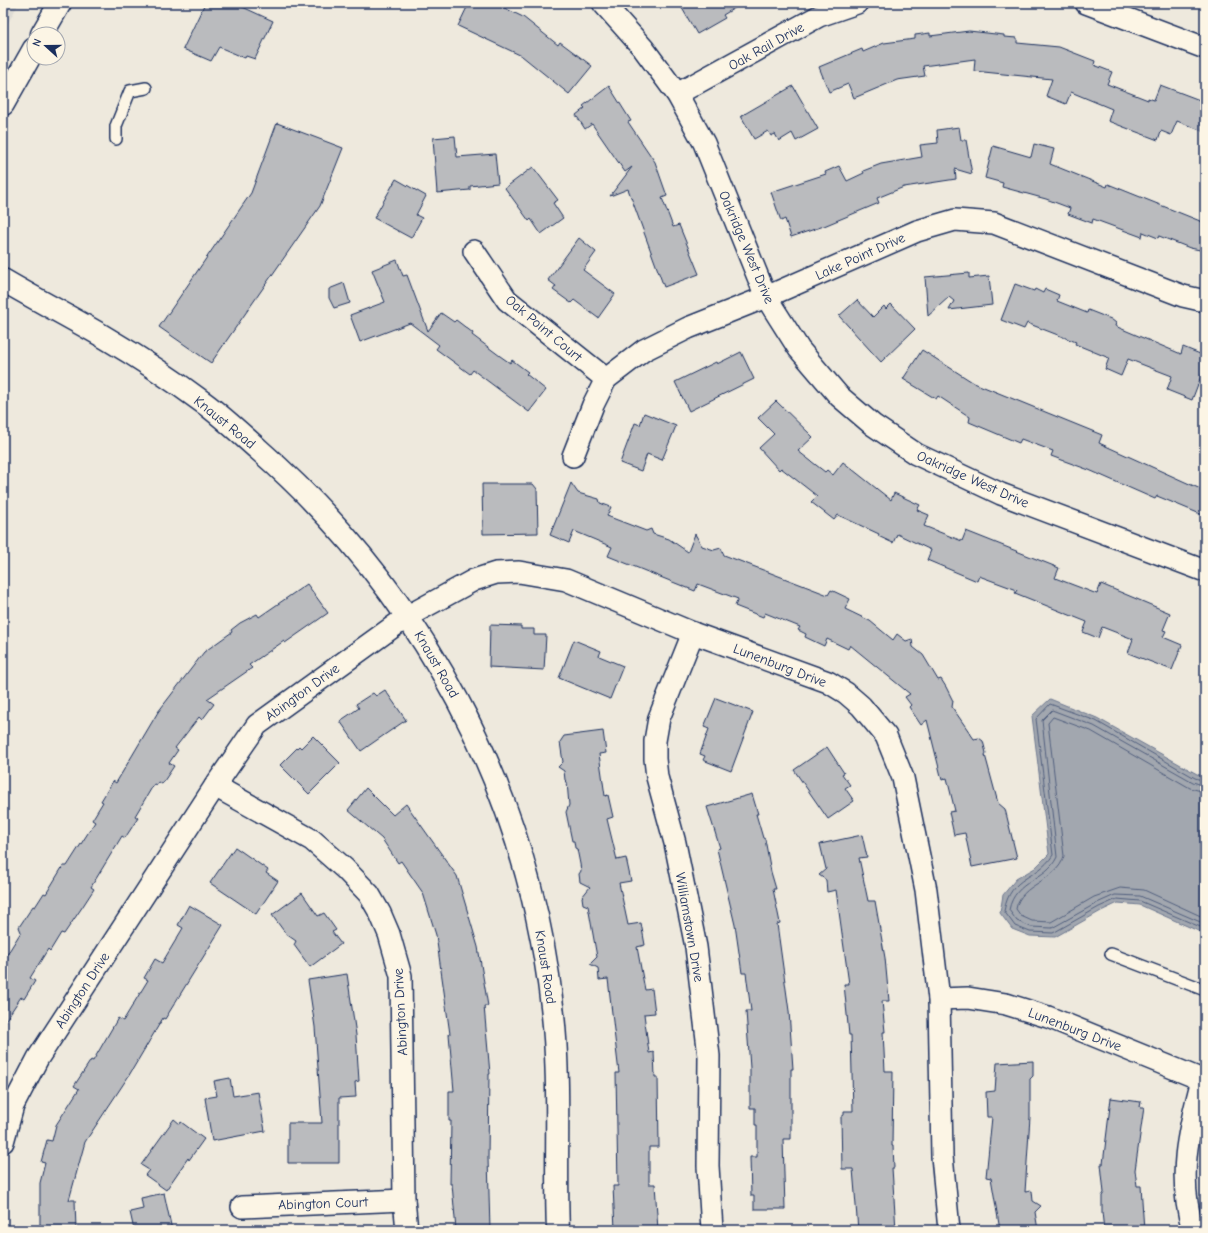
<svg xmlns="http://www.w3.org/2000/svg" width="1208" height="1233" font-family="'Comic Neue',sans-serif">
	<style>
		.built { fill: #dedbd4 }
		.water { fill: #a2a7af; stroke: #6c778f }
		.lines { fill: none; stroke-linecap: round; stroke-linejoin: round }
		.shore { stroke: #515f7e; stroke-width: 1 }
		.building { fill: #babbbe; stroke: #1b2f5e }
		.service-casing { stroke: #1b2f5e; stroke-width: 14 }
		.minor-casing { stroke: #1b2f5e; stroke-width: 24 }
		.secondary-casing { stroke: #1b2f5e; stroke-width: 25 }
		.primary-casing { stroke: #1b2f5e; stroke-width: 25 }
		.service { stroke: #fcf5e5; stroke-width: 11 }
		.minor { stroke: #fcf5e5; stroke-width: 21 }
		.secondary { stroke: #fcf5e5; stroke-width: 22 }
		.primary { stroke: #fcf5e5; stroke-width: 22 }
		.labels { text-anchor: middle; stroke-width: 3.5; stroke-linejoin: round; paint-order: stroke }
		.street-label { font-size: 14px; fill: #1b2f5e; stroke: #fcf5e5 }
	</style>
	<rect width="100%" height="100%" fill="#eee9dd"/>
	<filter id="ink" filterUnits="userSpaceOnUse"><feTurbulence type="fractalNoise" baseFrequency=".025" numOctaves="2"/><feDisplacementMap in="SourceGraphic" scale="8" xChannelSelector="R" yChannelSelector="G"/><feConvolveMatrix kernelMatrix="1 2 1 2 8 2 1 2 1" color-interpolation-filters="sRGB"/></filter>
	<g filter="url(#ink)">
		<polygon class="built" points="3,3 19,3 3,32"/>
		<polygon class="water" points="1050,699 1097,718 1197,774 1205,777 1205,934 1140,905 1118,903 1101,911 1055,937 1030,936 1012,929 1000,913 1003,895 1016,879 1035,868 1049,854 1032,716"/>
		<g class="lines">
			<g class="shore">
				<path d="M1205 781 1195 778 1096 721 1050 704 1036 719 1053 855C1036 881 1011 874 1004 911L1015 926 1030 932 1053 933 1099 907 1117 899 1140 901 1205 929"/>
				<path d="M1205 786 1193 782 1094 726 1052 710 1042 720 1057 857C1046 881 1015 879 1009 910L1017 921 1031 927 1052 928 1097 903 1115 895 1140 896 1205 924"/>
				<path d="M1205 792 1190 788 1091 731 1053 717 1048 723 1064 856C1057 882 1020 883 1016 909L1021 916 1032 921 1051 922 1094 897 1120 888 1144 890 1205 918"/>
			</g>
		</g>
		<g class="building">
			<polygon points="205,3 234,3 273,21 255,59 246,56 245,58 219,47 211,61 183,49"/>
			<polygon points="469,3 494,3 523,17 558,45 560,42 592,66 569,94 522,56 458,26"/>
			<polygon points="679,3 743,3 723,15 725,18 697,34"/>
			<polygon points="969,31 1004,35 1004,37 1017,38 1017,43 1059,47 1095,61 1094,65 1112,72 1107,84 1148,100 1148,98 1154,100 1160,85 1205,102 1205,132 1177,121 1171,135 1161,131 1158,140 1108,121 1112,109 1071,92 1066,104 1046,96 1052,79 974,71 975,59 923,66 925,76 897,80 854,98 848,84 829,92 819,67 862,49 863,52 884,43 915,39 915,35 930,33 930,36"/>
			<polygon points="609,86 631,121 628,122 655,162 667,196 662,198 673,227 679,225 699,274 664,287 628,189 610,196 632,167 625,172 592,124 585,129 576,115 585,108 583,106"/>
			<polygon points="793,86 818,129 796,141 792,133 779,141 775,134 771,136 768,131 754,139 741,116"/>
			<polygon points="277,123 343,148 320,206 211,363 159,327 251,193"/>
			<polygon points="959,127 961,140 966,140 972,174 955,169 956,179 904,187 877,198 879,203 824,226 791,237 785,219 781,221 771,192 826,174 825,172 839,166 847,181 864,173 863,171 881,164 922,157 920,145 938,143 937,130"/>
			<polygon points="455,136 457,157 495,154 498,183 470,186 470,190 437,193 433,138"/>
			<polygon points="1034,144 1054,149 1050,164 1107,187 1108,184 1205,223 1205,251 1190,248 1159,236 1158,238 1143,232 1142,237 1093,219 1092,223 1068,214 1070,208 1046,199 1002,187 1003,183 985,178 993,146 1031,157"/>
			<polygon points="533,167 558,200 553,203 563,218 541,234 531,219 529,221 505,188"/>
			<polygon points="396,179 426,196 416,215 422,218 411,238 374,218"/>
			<polygon points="579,238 596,252 583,270 615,294 598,318 574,300 571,303 553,290 556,286 548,280"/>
			<polygon points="397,260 403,276 407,275 428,331 441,313 454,322 456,320 473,333 472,335 500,356 510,363 512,360 528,372 526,374 546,390 529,412 473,370 470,374 436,349 439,345 410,323 360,342 350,315 385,302 372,270"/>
			<polygon points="969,273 969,278 989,276 992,305 949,310 954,301 949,297 928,316 925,277"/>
			<polygon points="344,283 350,303 334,308 329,298 329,289"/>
			<polygon points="1015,284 1034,291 1035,289 1043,293 1045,289 1059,295 1057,301 1087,313 1088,310 1111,319 1116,323 1115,326 1181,354 1183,347 1205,356 1205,366 1192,400 1167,390 1172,376 1128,359 1121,376 1105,369 1109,358 1075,344 1076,342 1027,323 1024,329 1001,320"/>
			<polygon points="857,300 873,317 884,306 886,309 891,304 915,329 881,362 839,316"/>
			<polygon points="922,350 974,383 1102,435 1099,443 1205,491 1205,516 1157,496 1155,499 1089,470 1051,456 1053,451 1021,439 1019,443 969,422 970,417 938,396 936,399 903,379"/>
			<polygon points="741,352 754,379 689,411 675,382 716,362 717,364"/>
			<polygon points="776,401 813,437 798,451 825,472 827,470 833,475 843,462 891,500 894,493 920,505 917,510 929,515 924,526 962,541 966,531 1059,568 1055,578 1097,594 1101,584 1170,613 1163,630 1166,631 1163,637 1182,645 1172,670 1128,653 1133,639 1102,627 1098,638 1083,632 1087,622 1015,593 1017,590 979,576 977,581 927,560 931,550 897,534 893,543 878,536 879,534 838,515 834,520 811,502 817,496 781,468 779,470 759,448 774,434 758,418"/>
			<polygon points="644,413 676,426 662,460 647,454 641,471 620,463 635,423 640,425"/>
			<polygon points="571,483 578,493 599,499 600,503 611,507 607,516 646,531 651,529 653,534 669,539 688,552 695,534 702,546 714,550 721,548 724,555 828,595 831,590 850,599 845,609 870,621 893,640 897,634 906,641 912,639 913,647 923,655 938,680 941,679 946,687 953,701 952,707 974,739 979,738 983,741 986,753 985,755 998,803 1005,809 1017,858 972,867 965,833 954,835 949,812 955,811 947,778 942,780 927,720 921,725 909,707 911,705 905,697 910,694 850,645 848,649 827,639 824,646 805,637 806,634 798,630 800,627 765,613 763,617 735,606 738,599 698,584 695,591 608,556 612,547 574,531 569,543 550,535"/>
			<polygon points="482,484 533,484 537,489 538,533 483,534"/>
			<polygon points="307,584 328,613 285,643 284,641 249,665 252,668 207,699 214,704 202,720 199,717 175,748 178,750 169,763 174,766 162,784 158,782 156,785 154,784 135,816 138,818 125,838 122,836 91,887 94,889 83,906 64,934 61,933 50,951 48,949 30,978 35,981 24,999 21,997 3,1024 3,961 21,932 19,927 33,906 35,907 44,893 46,894 63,866 67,866 95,822 92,820 103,802 101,801 113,781 116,783 158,712 204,652 232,632 231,630 240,623 257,614 259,617"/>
			<polygon points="490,625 521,626 521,629 534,629 534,635 546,635 544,670 489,667"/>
			<polygon points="574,640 601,651 599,656 623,666 610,699 559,678"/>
			<polygon points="385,690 406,720 361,751 340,721 359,708 356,704 373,693 376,696"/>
			<polygon points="716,698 753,712 731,771 703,760 705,756 700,754 709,729 704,727"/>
			<polygon points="603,731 606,753 599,754 605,796 608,795 613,817 607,819 617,860 626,858 631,881 619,883 628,925 641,923 645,945 637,947 645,990 652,989 655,1013 644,1014 649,1053 654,1052 655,1077 658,1077 659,1147 649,1147 649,1184 655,1184 658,1230 615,1230 613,1186 618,1186 616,1073 619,1073 608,979 599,980 598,968 590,964 597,957 588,906 583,904 582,897 590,887 580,882 579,874 581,871 580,864 577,849 575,848 574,841 572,841 566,812 569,805 567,782 565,780 564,771 558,767 563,762 560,742 564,736"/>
			<polygon points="313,736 340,763 309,794 280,765 299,746 301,748"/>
			<polygon points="827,747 844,773 842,774 850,785 845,788 854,801 828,819 794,770"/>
			<polygon points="366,788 393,815 406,804 457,876 478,947 488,1006 484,1006 490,1074 489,1074 488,1158 490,1230 456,1230 452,1184 450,1184 451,1121 449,1121 449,1091 454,1091 449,1034 450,1034 436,935 423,893 401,861 398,863 382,839 348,810"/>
			<polygon points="752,794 758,814 756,814 763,838 765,839 771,872 776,889 773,889 780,923 777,924 789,1011 793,1069 791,1069 791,1139 783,1139 785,1209 754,1209 754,1196 751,1196 750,1157 757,1157 757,1125 755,1125 755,1108 750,1108 750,1068 746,1011 751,1011 746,973 742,973 735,925 717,849 720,848 707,807"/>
			<polygon points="862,835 867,857 859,858 868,901 875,901 885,958 889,1001 882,1001 885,1032 883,1032 885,1071 893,1071 892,1146 893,1146 894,1168 892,1168 896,1230 858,1230 853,1169 842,1169 841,1117 844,1115 844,1111 853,1111 851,1035 849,1035 844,984 849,984 836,890 827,892 826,880 819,875 826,869 820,844"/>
			<polygon points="235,847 268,870 266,873 278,881 256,914 210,883"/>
			<polygon points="302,893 318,916 324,913 336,930 332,932 341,944 310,967 294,945 296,941 286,934 272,915"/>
			<polygon points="189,905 223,925 165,1019 163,1018 128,1077 85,1142 69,1200 75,1200 76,1230 40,1230 40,1183 45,1163 41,1162 47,1140 52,1141 56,1125 79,1089 74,1086 91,1060 93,1061 118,1018 123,1021 148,980 144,978 155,959 162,963 183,928 178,925"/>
			<polygon points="347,974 356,1035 359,1081 355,1082 356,1097 339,1098 339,1163 288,1163 288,1123 322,1123 315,1027 308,980"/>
			<polygon points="1033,1061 1033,1076 1030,1079 1030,1117 1025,1192 1032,1191 1033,1201 1041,1206 1035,1212 1038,1230 1000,1230 991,1178 986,1177 992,1117 987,1117 986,1092 995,1091 997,1063"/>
			<polygon points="230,1078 233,1096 258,1092 265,1131 212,1141 205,1098 217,1096 214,1081"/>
			<polygon points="1111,1098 1141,1102 1140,1107 1144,1107 1135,1170 1137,1186 1141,1186 1144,1230 1104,1230 1102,1212 1102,1196 1104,1193 1101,1164 1103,1164"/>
			<polygon points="174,1119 180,1124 181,1122 204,1139 189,1160 188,1158 166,1190 145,1175 149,1170 141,1165"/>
			<polygon points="164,1193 172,1230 134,1230 130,1212 143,1209 141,1198"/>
		</g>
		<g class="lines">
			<g class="service-casing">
				<g id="service">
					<polyline points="116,139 116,126 130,91 146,88"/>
					<polyline points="1111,954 1205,990"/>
				</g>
			</g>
			<g class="minor-casing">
				<g id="minor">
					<polyline points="603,3 643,48 677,94 704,143 766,297 799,349 839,396 873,425 916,454 1001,494 1205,571"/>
					<polyline points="1086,3 1205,48"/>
					<polyline points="677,94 819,16 857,3"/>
					<polyline points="474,251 507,300 606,379"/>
					<polyline points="573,456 593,405 606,379 644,350 688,328 766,297 917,231 955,220 994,223 1183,296 1205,301"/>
					<polyline points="693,633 659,718 655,741 655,759 657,777 675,843 696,947 709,1056 708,1166 712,1230"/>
					<polyline points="215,786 312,840 345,869 369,894 380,913 389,934 401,976 404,1200 407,1230"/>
					<polyline points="939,999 968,998 1006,1004 1048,1017 1205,1081"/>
					<polyline points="3,1142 13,1106 38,1058 215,786 257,725 408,616 474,580 496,573 519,572 566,580 693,633 828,682 846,693 861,706 886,736 903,778 926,890 939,999 942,1156 949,1230"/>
					<polyline points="242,1207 404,1200"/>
					<path d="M1193 1230C1177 1176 1188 1132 1202 1080"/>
				</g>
			</g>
			<g class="secondary-casing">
				<path id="secondary" d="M3 280C37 300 72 318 106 338 140 358 173 380 204 403 223 417 241 434 258 449 423 594 527 788 552 1006 561 1080 555 1156 558 1230"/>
			</g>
			<g class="primary-casing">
				<g id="primary">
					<polyline points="42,34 60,3"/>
					<polyline points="3,104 34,49"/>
				</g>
			</g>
			<use href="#service" class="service"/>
			<use href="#minor" class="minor"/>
			<use href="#secondary" class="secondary"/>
			<use href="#primary" class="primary"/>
		</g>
	</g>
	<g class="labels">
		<g class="street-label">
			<text transform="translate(766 46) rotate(-29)" y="5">Oak Rail Drive</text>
			<text transform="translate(747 247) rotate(67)" y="5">Oakridge West Drive</text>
			<text transform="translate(860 256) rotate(-24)" y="5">Lake Point Drive</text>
			<text transform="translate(544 328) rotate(40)" y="5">Oak Point Court</text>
			<text transform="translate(225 422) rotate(39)" y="5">Knaust Road</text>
			<text transform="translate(973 479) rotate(24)" y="5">Oakridge West Drive</text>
			<text transform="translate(437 664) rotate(60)" y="5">Knaust Road</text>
			<text transform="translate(780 665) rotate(21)" y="5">Lunenburg Drive</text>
			<text transform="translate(302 692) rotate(-36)" y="5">Abington Drive</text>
			<text transform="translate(690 927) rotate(80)" y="5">Williamstown Drive</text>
			<text transform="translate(546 967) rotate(81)" y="5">Knaust Road</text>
			<text transform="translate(82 990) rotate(-57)" y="5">Abington Drive</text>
			<text transform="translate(400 1012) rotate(-93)" y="5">Abington Drive</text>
			<text transform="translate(1075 1029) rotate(21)" y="5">Lunenburg Drive</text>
			<text transform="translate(323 1203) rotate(-2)" y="5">Abington Court</text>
		</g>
	</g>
	<rect width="1208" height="1233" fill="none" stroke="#fcf5e5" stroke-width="16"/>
	<rect x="8" y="8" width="1192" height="1217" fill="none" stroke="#1b2f5e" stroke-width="1.5" filter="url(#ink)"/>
	<g transform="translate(46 46) rotate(291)"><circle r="19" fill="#fcf5e5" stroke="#a2a6af"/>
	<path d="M0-3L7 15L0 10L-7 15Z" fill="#1b2f5e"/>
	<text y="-6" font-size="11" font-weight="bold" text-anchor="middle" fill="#1b2f5e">N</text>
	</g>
</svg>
